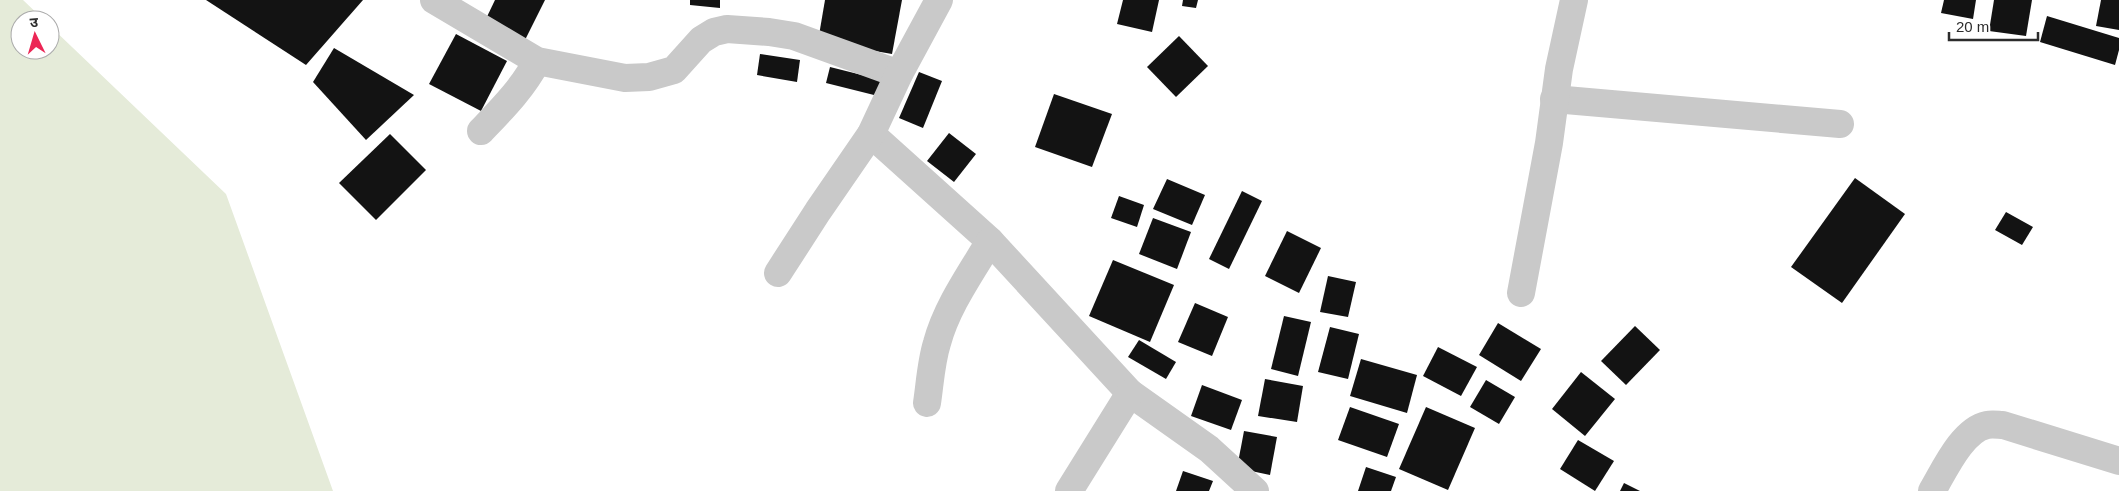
<svg xmlns="http://www.w3.org/2000/svg" width="2119" height="491" font-family="Arial,'Noto Sans Devanagari',sans-serif">
	<style>
		.green { fill: #e5ebd9 }
		.building { fill: #131313 }
		.lines { fill: none; stroke-linecap: round; stroke-linejoin: round }
		.minor { stroke: #c9c9c9; stroke-width: 28 }
	</style>
	<rect width="100%" height="100%" fill="#fff"/>
	<polygon class="green" points="0,0 23,0 44,20 20,20 20,50 50,50 50,26 226,194 333,491 0,491"/>
	<g class="building">
		<polygon points="206,0 363,0 306,65"/>
		<polygon points="495,0 545,0 523,44 483,25"/>
		<polygon points="690,0 720,0 720,8 690,5"/>
		<polygon points="825,0 902,0 892,54 818,41"/>
		<polygon points="1123,0 1159,0 1152,32 1117,24"/>
		<polygon points="1183,0 1198,0 1196,8 1182,6"/>
		<polygon points="1944,0 1976,0 1973,19 1941,13"/>
		<polygon points="1994,0 2032,0 2026,36 1989,31"/>
		<polygon points="2101,0 2119,0 2119,30 2096,26"/>
		<polygon points="2047,16 2119,38 2119,50 2115,65 2040,42"/>
		<polygon points="456,34 507,61 481,111 429,84"/>
		<polygon points="1179,36 1208,66 1176,97 1147,67"/>
		<polygon points="334,48 414,95 366,140 313,82"/>
		<polygon points="760,54 800,60 797,82 757,75"/>
		<polygon points="830,67 882,80 878,96 826,83"/>
		<polygon points="919,72 942,81 923,128 899,118"/>
		<polygon points="1054,94 1112,114 1092,167 1035,147"/>
		<polygon points="949,133 976,154 954,182 927,161"/>
		<polygon points="390,134 426,170 376,220 339,183"/>
		<polygon points="1855,178 1905,214 1842,303 1791,267"/>
		<polygon points="1167,179 1205,195 1192,225 1153,209"/>
		<polygon points="1242,191 1262,201 1229,269 1209,259"/>
		<polygon points="1119,196 1144,205 1137,227 1111,218"/>
		<polygon points="2006,212 2033,227 2022,245 1995,230"/>
		<polygon points="1153,218 1191,232 1177,269 1139,254"/>
		<polygon points="1287,231 1321,248 1299,293 1265,276"/>
		<polygon points="1113,260 1174,285 1150,342 1089,316"/>
		<polygon points="1328,276 1356,282 1348,317 1320,312"/>
		<polygon points="1195,303 1228,317 1212,356 1178,342"/>
		<polygon points="1284,316 1311,322 1298,376 1271,369"/>
		<polygon points="1498,323 1541,349 1521,381 1479,355"/>
		<polygon points="1635,326 1660,350 1626,385 1601,361"/>
		<polygon points="1330,327 1359,334 1348,379 1318,372"/>
		<polygon points="1139,340 1176,362 1166,379 1128,357"/>
		<polygon points="1438,347 1477,367 1461,396 1423,376"/>
		<polygon points="1361,359 1417,375 1407,413 1350,396"/>
		<polygon points="1581,372 1615,399 1585,436 1552,409"/>
		<polygon points="1265,379 1303,386 1297,422 1258,416"/>
		<polygon points="1486,380 1515,397 1499,424 1470,407"/>
		<polygon points="1202,385 1242,400 1231,430 1191,416"/>
		<polygon points="1350,407 1399,424 1387,457 1338,440"/>
		<polygon points="1426,407 1475,428 1448,490 1399,469"/>
		<polygon points="1244,431 1277,437 1270,475 1237,468"/>
		<polygon points="1578,440 1614,461 1595,491 1560,469"/>
		<polygon points="1366,467 1396,477 1391,491 1358,491"/>
		<polygon points="1183,471 1213,481 1209,491 1176,491"/>
		<polygon points="1624,483 1640,491 1620,491"/>
	</g>
	<g class="lines">
		<g class="minor">
			<polyline points="434,0 537,61 625,78 649,77 674,70 701,40 714,32 727,29 769,32 794,36 899,74"/>
			<polyline points="1554,99 1840,124"/>
			<path d="M481 131C502 109 523 88 537 61"/>
			<polyline points="871,134 990,241 1130,393 1209,449 1255,491"/>
			<polyline points="778,273 818,211 871,134 899,74 939,0"/>
			<polyline points="1521,293 1549,143 1559,69 1574,0"/>
			<path d="M927 403C930 383 931 362 937 343 947 306 971 273 990 241"/>
			<polyline points="1069,491 1130,393"/>
			<path d="M1932 491C1944 471 1962 430 1987 425 1992 424 1999 425 2003 425L2119 461"/>
		</g>
	</g>
	<g transform="translate(35 35) rotate(355)"><circle r="24" fill="#ffffff" stroke="#ababab"/>
	<path d="M0-4L9 19L0 12L-9 19Z" fill="#ec2655"/>
	<text y="-8" font-size="14" font-weight="bold" text-anchor="middle" fill="#2c2c2c">उ</text>
	</g>
	<path d="M1949 32v8h89v-8" fill="none" stroke="#2c2c2c" stroke-width="2.5"/>
	<text x="1956" y="32" font-size="15" fill="#2c2c2c" stroke="#ffffff" stroke-width="4" paint-order="stroke">20 m</text>
</svg>
